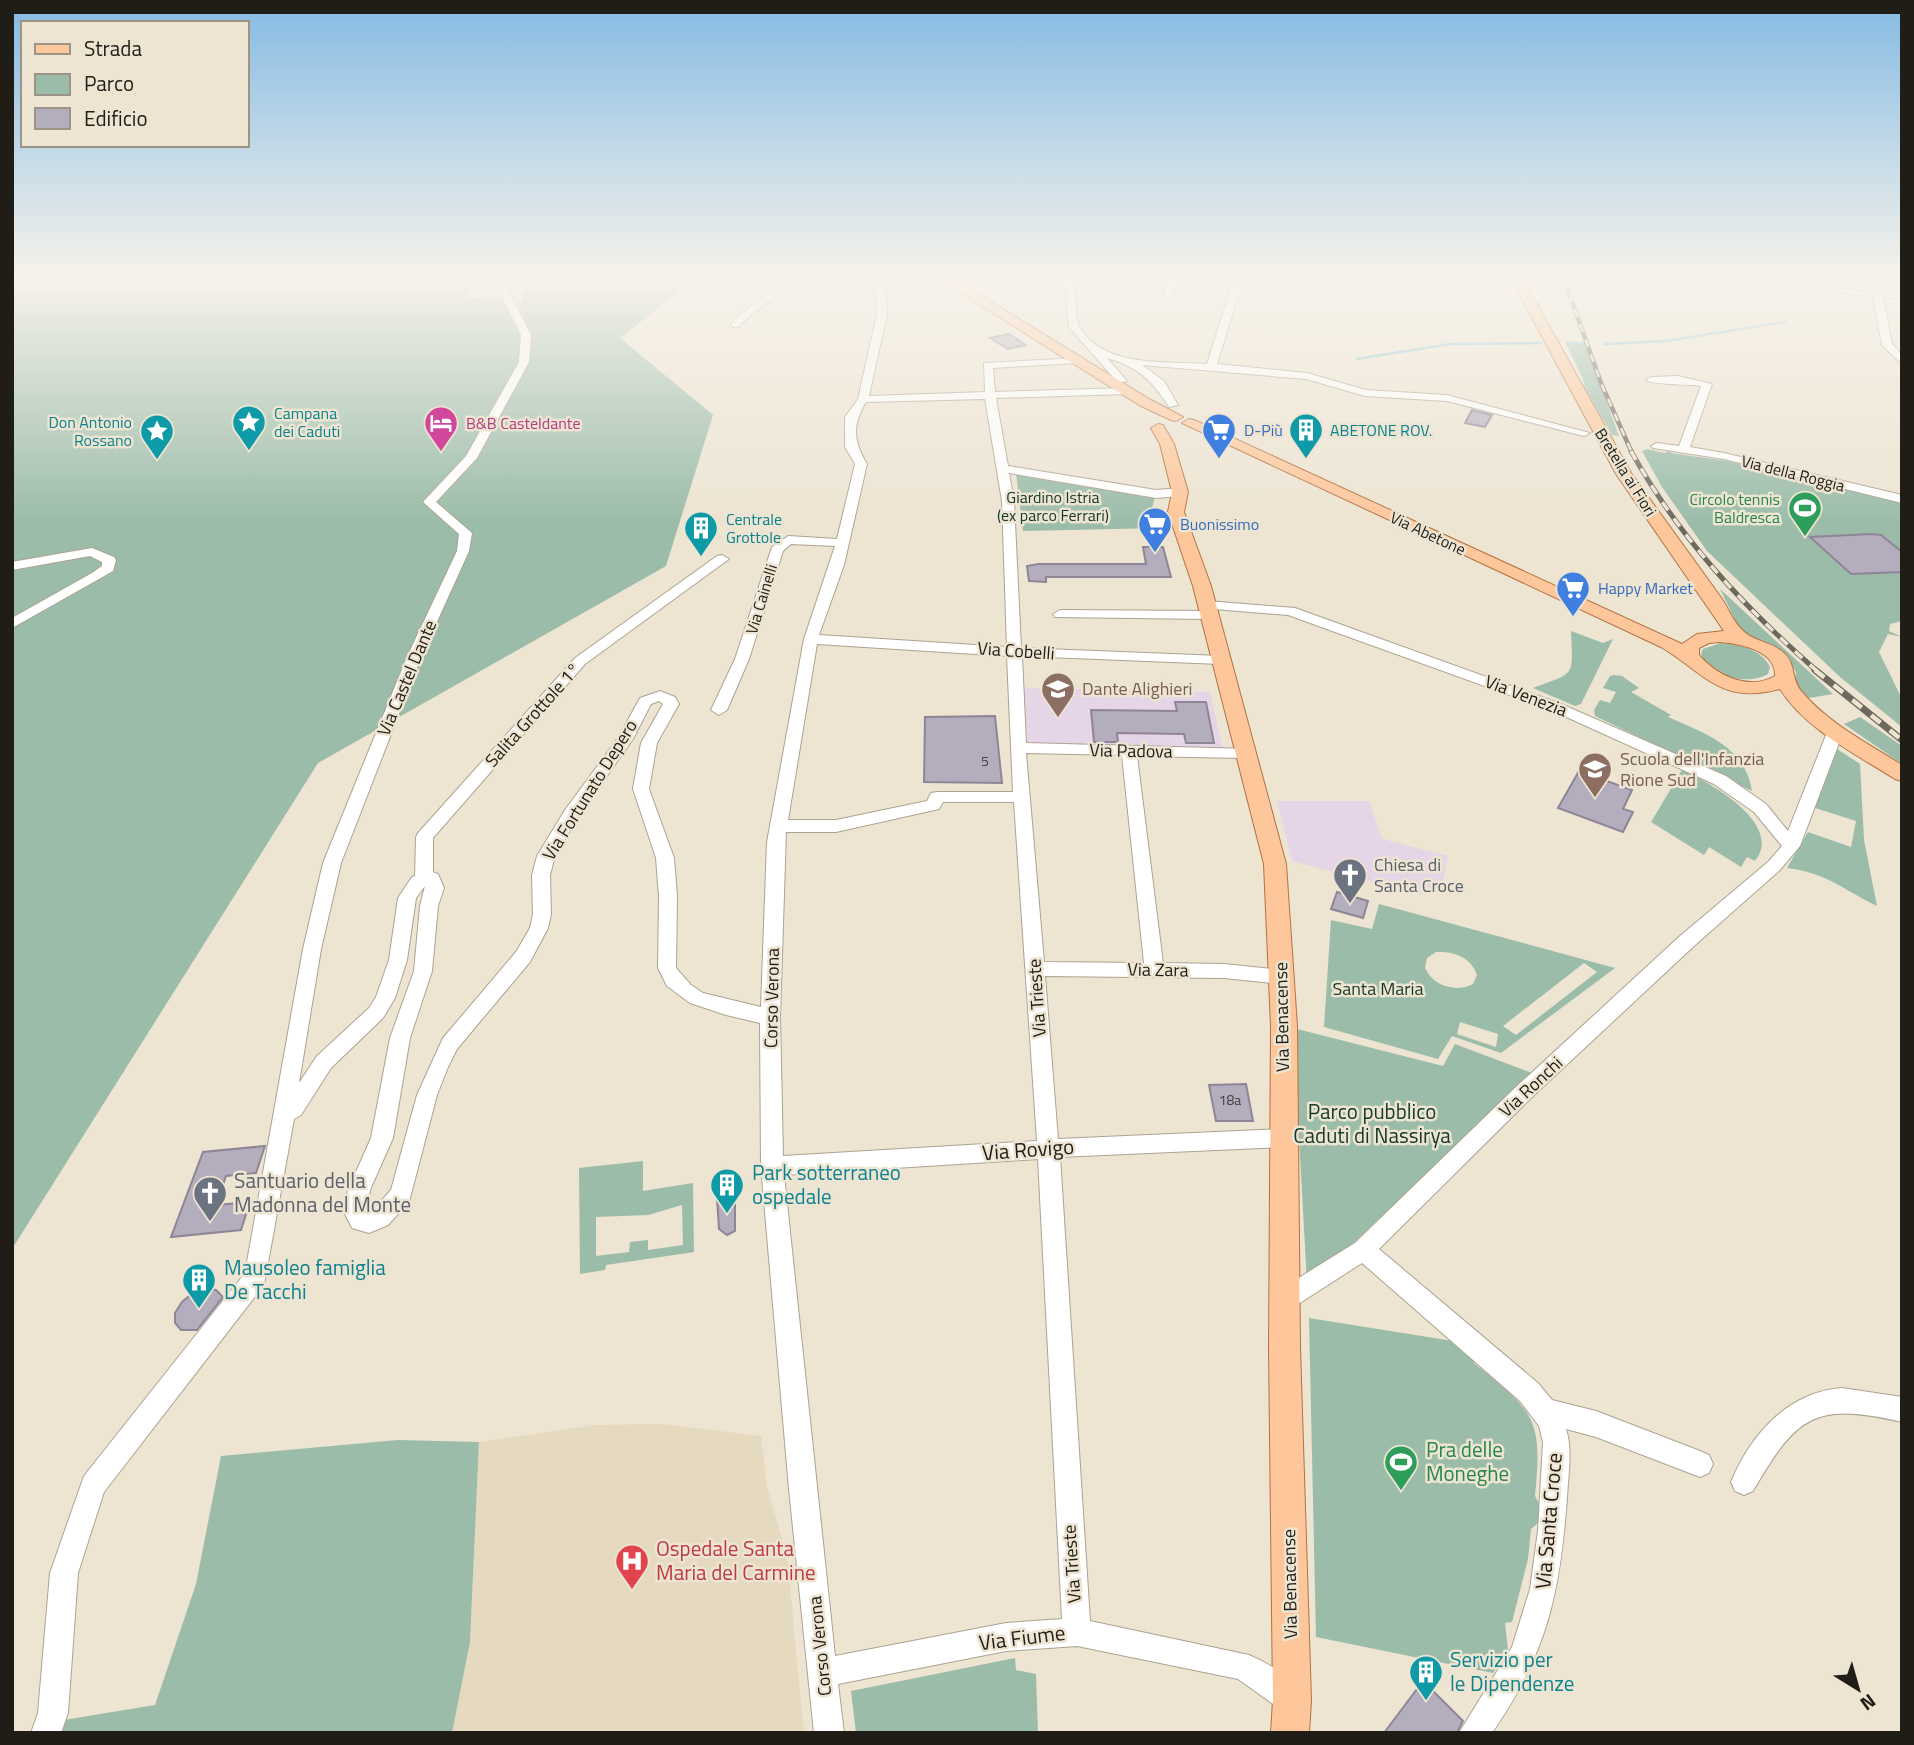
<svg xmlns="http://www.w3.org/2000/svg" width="1914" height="1745" font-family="'Titillium Web',sans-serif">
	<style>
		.built { fill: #e5d9bf }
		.education { fill: #e6d5e6; fill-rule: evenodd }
		.green { fill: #9bbca9; fill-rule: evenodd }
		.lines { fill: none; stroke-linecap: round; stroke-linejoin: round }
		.stream { stroke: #8fc3db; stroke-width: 2.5 }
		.building { fill: #b4adbe; stroke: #8e8697; stroke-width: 2 }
		.minor-casing { stroke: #aca392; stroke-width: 2 }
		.major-casing { stroke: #b07341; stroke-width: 2 }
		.minor { fill: #fff; fill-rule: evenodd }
		.major { fill: #fec79b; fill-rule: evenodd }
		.rail-far2-casing { stroke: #6e695e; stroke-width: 4.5 }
		.rail-far1-casing { stroke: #6e695e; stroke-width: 5 }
		.rail-casing { stroke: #6e695e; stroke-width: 7 }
		.rail-far2 { stroke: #ede4d2; stroke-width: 2.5; stroke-dasharray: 8; stroke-linecap: butt }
		.rail-far1 { stroke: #ede4d2; stroke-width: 3.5; stroke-dasharray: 10; stroke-linecap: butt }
		.rail { stroke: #ede4d2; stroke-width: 4.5; stroke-dasharray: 12; stroke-linecap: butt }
		.labels { text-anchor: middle; stroke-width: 5; stroke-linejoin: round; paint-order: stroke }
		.number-label { font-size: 14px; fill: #454140 }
		.far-culture-label { font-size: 16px; fill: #0d838f; stroke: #ede4d2; text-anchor: start }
		.far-hotel-label { font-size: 16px; fill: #b23c85; stroke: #ede4d2; text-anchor: start }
		.far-shop-label { font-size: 16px; fill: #366cbe; stroke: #ede4d2; text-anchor: start }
		.far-street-label { font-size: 16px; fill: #201d16; stroke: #ede4d2 }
		.far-park-label { font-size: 16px; fill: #133b28; stroke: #ede4d2 }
		.far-leisure-label { font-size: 16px; fill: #27864d; stroke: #ede4d2; text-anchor: end }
		.street-label { font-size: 18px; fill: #201d16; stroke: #ede4d2 }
		.education-label { font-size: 18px; fill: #785e54; stroke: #ede4d2; text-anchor: start }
		.worship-label { font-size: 18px; fill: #5b616d; stroke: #ede4d2; text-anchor: start }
		.park-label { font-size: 18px; fill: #133b28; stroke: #ede4d2 }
		.near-park-label { font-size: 21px; fill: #133b28; stroke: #ede4d2 }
		.near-street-label { font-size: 21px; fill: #201d16; stroke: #ede4d2 }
		.near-culture-label { font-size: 21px; fill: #0d838f; stroke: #ede4d2; text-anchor: start }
		.near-worship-label { font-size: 21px; fill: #5b616d; stroke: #ede4d2; text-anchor: start }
		.near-leisure-label { font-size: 21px; fill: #27864d; stroke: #ede4d2; text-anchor: start }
		.near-health-label { font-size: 21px; fill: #be3a42; stroke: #ede4d2; text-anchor: start }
	</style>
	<rect width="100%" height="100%" fill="#ede4d2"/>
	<polygon class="built" points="662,1424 761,1436 767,1487 787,1556 804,1733 452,1733 470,1642 479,1442 596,1425"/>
	<g class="education">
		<path d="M1023 688 1210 692 1223 749 1026 745ZM1175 703H1206L1214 742 1186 743 1183 727 1116 728 1118 742 1091 710 1177 711Z"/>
		<polygon points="1277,801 1369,801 1382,839 1448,856 1441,891 1423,886 1421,895 1292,861"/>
	</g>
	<g class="green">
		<polygon points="12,279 465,279 471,291 470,298 503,296 504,288 512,303 522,302 521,293 541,279 695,279 620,338 713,415 666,566 318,763 12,1249"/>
		<polygon points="1566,344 1586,344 1619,436 1612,435 1585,388 1583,379"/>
		<polygon points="1647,449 1664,453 1671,450 1671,453 1727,461 1902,502 1902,621 1890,624 1889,631 1902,637 1888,634 1879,652 1902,699 1902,727 1840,677 1707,551 1662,487 1642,451"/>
		<polygon points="1016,473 1155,497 1151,511 1160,528 1023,531"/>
		<polygon points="1720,589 1833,694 1809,698 1795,686 1796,672 1789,661 1740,630"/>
		<path d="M1571 631 1603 643 1613 639 1581 704 1575 706 1533 688C1576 672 1573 678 1571 631Z"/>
		<path d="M1721 643C1740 645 1761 649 1770 667L1768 674C1748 686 1711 677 1701 654L1703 649Z"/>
		<path d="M1614 675 1622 676 1639 688 1631 692 1671 715 1668 717C1704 733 1745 746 1752 791L1595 716 1594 710 1600 700 1610 703 1616 692 1603 688 1610 676Z"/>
		<polygon points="1860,717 1902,746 1902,764 1844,724"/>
		<path d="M1837 749 1860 764 1864 840 1877 906C1842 889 1827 873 1787 868L1808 832 1851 847 1856 821 1812 807Z"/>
		<path d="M1682 770C1708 781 1785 824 1755 861L1747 857 1741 867 1709 847 1704 855 1651 822Z"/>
		<path d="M1379 904 1615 968 1501 1053 1452 1036 1438 1059 1324 1027 1331 920 1372 929ZM1436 952C1454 951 1471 957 1477 975L1473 984C1456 993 1433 986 1425 968L1427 958ZM1584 963 1597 972 1516 1035 1503 1026ZM1460 1022 1498 1034 1496 1047 1457 1034Z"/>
		<polygon points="1293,1028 1443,1066 1455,1044 1532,1073 1328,1267 1307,1283"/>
		<path d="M643 1161V1191L693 1183 694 1252 606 1265 605 1270 580 1274 579 1168ZM682 1205 683 1245 648 1250V1240L630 1242 629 1252 596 1256V1217L648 1215Z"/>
		<path d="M1309 1318 1459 1342 1473 1354 1474 1363C1534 1412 1543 1417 1535 1496L1540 1505 1539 1522 1531 1529 1528 1559 1512 1622 1505 1623 1508 1650 1493 1673 1316 1637Z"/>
		<polygon points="398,1440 479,1442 470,1642 452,1733 58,1733 64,1720 155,1705 196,1584 221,1456"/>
		<polygon points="1015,1658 1016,1670 1036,1674 1038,1733 856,1733 851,1691"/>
	</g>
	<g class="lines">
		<g class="stream">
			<polyline points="1567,343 1584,343"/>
			<polyline points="1605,344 1666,341 1785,322"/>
			<polyline points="1357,359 1450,344 1541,343"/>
		</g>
	</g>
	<g class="building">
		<polygon points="1009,334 1026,345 1008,349 990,338"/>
		<polygon points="1472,410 1492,415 1485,427 1465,423"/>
		<polygon points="1872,534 1881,535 1902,552 1902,572 1851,574 1810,537"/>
		<polygon points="1143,547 1163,547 1171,577 1046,577 1046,582 1029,581 1027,566 1038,564 1146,564"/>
		<polygon points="1175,702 1206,702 1214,743 1186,743 1184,734 1117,733 1118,742 1094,742 1091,710 1177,711"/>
		<polygon points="995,716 1002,783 924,782 925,717"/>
		<polygon points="1579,771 1632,790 1623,809 1633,812 1623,832 1558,808"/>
		<polygon points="1337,892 1368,901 1363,918 1331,909"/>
		<polygon points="1246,1084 1253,1121 1216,1121 1209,1085"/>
		<polygon points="265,1146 256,1173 226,1176 216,1205 250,1202 241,1230 171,1237 203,1152"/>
		<polygon points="728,1192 734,1193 735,1198 735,1231 727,1235 719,1229 717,1199"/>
		<polygon points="205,1289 216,1290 223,1297 197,1330 181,1330 175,1323 175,1313 182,1302 193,1293"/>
		<polygon points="1423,1681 1463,1721 1457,1733 1384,1733"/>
	</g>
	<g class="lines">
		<g class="minor-casing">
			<g id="minor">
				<path d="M478 279H490L508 289 531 335 529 362 477 458 436 502 472 533 469 551 421 657 341 863 321 949 299 1083 317 1056 369 1008 376 997 389 960 398 898 412 877 415 876 416 837 418 833 575 658 717 556 722 555 729 559 585 664 433 838V872L438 874 444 888 438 906 432 971 410 1038 393 1138 370 1190 367 1213 372 1211 391 1190 417 1095 443 1038 516 952 530 928 533 914 532 875 537 856 565 810 618 738 640 698 660 691 675 697 679 704 657 743 649 789 674 858 677 896 676 968 691 985 703 993 761 1007 767 842 804 639 835 546 791 544 783 551 749 659 727 710 719 715 711 710 735 659 772 547 788 536 837 539 855 464 845 447V417L858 399 877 314 875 279H885L887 314 869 396 985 392 984 363 1080 358V362L1076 363 993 368 995 392 1126 388 1131 391 1126 394 996 398 1008 466 1156 490 1180 488 1186 492 1180 496 1156 498 1009 473 1014 501 1021 648 1221 656 1228 660 1221 664 1022 656 1026 743 1250 749 1252 753 1244 758 1137 756 1163 963 1224 964 1281 970 1288 972 1290 977 1288 982 1281 984 1224 978 1045 976 1058 1139 1284 1129 1292 1132 1295 1138 1292 1144 1284 1147 1060 1157 1090 1621 1249 1655C1269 1664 1296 1678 1305 1699L1300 1709 1290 1714 1280 1709 1238 1679 1077 1646 1006 1651 838 1684 844 1733H814L789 1489 761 1166 760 1023 726 1015 690 1003 667 986 658 968 659 896 656 858 633 789 641 743 663 704 659 701 651 704 633 739 578 817 555 856 550 875 551 914 548 928 530 962 457 1049 448 1067 437 1095 409 1202 388 1225 369 1233 352 1228 344 1212 348 1190 371 1138 390 1038 414 971 420 906 425 886 416 898 407 960 395 998 383 1018 331 1068 301 1115 294 1119 264 1285 104 1492 78 1573 68 1713 61 1733H31L38 1713 50 1573 84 1476 245 1273 303 949 323 863 407 657 457 551 459 534 423 502 466 456 519 362 521 335 499 291ZM985 399 1002 501 1007 647 819 635 844 565 867 464C853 441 852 425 866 402ZM817 644 1007 656 1013 792H937L931 793 927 801 836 820H788ZM1026 753 1122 755 1144 963 1044 962ZM943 802H1014L1037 1141 783 1156 780 1017 786 832H836L939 809ZM1038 1159 1062 1619 1006 1623 835 1656 784 1175Z"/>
				<path d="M782 279H791C779 301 754 307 739 327H733L731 325C745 305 770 300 782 279Z"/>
				<path d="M1065 279H1075C1076 293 1074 317 1080 328 1104 368 1167 361 1207 364L1231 288 1240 279H1249L1240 289 1217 364 1307 373 1366 390 1447 395 1590 433 1584 436 1447 401 1365 396 1306 379 1142 365 1164 381 1178 405 1169 407C1152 380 1138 367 1107 358L1127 381 1118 383 1069 327Z"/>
				<polygon points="1165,279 1175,279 1172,299 1164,297"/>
				<polygon points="1757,279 1783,279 1869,293 1864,296"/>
				<polygon points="1888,292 1902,294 1902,300 1885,297 1885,293"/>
				<polygon points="1878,295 1883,298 1892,344 1902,355 1902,364 1882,345 1873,298"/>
				<path d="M1678 376 1712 384 1690 447 1724 453 1902 495V503L1724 459 1653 448 1651 446 1657 443 1679 446 1701 386C1688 384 1653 385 1646 380L1651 377Z"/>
				<polygon points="92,548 114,557 116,560 113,571 12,628 12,618 92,573 102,566 102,562 90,556 12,570 12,562"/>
				<path d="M1207 601 1295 608 1561 704 1726 776 1766 804 1788 831 1828 730 1836 725 1844 730 1800 846 1780 870 1694 946 1530 1099 1379 1249 1538 1383 1552 1400 1596 1411 1700 1451 1709 1455 1713 1464 1709 1473 1700 1477 1596 1437 1566 1429C1573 1451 1568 1475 1567 1498 1560 1594 1547 1653 1492 1733H1459L1512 1647 1530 1589 1538 1531 1543 1442 1539 1426 1520 1401 1362 1263 1292 1308 1284 1311 1276 1308 1272 1300 1276 1292 1355 1243 1516 1087 1680 936 1768 862 1782 846 1754 812 1714 784 1551 710 1288 615 1202 608V602Z"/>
				<polygon points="1060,610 1209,611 1216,615 1209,619 1055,617 1053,614"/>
				<path d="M1842 1388 1902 1397V1422C1815 1402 1797 1415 1753 1491L1744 1495 1735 1491 1731 1482C1751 1434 1788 1392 1842 1388Z"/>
			</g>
		</g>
		<g class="major-casing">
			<g id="major">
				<polygon points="939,279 954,279 1149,399 1183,417 1176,421 1171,420 1139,405"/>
				<path d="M1511 279H1523L1631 473 1722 599C1731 613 1736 629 1752 637 1763 643 1775 644 1785 654 1796 665 1791 680 1802 692 1828 723 1867 743 1902 765V781L1895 779C1856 754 1805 729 1780 689 1720 705 1706 674 1661 647L1182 423 1189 419 1194 420 1682 644 1697 634 1724 631 1616 474ZM1720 642C1740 644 1776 650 1775 676 1749 691 1717 676 1699 655V648L1709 643Z"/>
				<polygon points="1158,424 1163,425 1174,444 1188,492 1184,512 1211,586 1286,864 1297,1026 1300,1348 1311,1700 1309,1733 1271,1733 1273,1700 1269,1348 1271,1026 1264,864 1193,586 1168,512 1172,492 1160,444 1151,428"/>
			</g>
		</g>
		<use href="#minor" class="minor"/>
		<use href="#major" class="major"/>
		<g class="rail-far2-casing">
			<polyline id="rail-far2" points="1564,279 1601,383 1632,453"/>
		</g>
		<g class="rail-far1-casing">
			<path id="rail-far1" d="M1631 451C1679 538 1743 606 1817 671"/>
		</g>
		<g class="rail-casing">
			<polyline id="rail" points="1815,670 1902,740"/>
		</g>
		<use href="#rail-far2" class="rail-far2"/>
		<use href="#rail-far1" class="rail-far1"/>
		<use href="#rail" class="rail"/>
	</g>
	<linearGradient id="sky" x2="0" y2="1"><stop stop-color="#84bae3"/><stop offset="0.53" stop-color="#f7f3eb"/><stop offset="1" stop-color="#f7f3eb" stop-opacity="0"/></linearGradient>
	<rect width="1914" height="524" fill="url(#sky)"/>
	<defs>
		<g id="sight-pin" transform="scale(1.75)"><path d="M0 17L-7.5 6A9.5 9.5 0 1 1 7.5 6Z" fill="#0f9aa8" stroke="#ede4d2"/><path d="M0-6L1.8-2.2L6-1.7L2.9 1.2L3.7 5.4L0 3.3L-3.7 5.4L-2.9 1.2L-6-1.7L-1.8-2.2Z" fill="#fff"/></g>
		<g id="hotel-pin" transform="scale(1.75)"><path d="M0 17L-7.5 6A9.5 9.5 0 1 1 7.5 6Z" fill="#d1479c" stroke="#ede4d2"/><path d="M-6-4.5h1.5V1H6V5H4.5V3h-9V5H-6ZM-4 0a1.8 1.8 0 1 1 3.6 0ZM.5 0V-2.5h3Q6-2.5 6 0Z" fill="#fff"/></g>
		<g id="supermarket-pin" transform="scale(1.75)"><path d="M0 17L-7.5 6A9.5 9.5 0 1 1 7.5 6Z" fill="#3f7fe0" stroke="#ede4d2"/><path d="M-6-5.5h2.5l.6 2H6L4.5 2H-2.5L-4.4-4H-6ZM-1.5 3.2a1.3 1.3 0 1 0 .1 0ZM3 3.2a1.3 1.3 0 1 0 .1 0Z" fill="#fff"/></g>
		<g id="building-pin" transform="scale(1.75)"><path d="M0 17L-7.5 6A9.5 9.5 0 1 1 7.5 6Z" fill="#0f9aa8" stroke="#ede4d2"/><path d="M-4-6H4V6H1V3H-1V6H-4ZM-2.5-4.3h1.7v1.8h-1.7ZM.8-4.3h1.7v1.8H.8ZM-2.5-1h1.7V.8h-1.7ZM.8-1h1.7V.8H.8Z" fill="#fff"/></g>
		<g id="stadium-pin" transform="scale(1.75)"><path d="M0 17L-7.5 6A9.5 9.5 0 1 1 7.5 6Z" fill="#2e9e5b" stroke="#ede4d2"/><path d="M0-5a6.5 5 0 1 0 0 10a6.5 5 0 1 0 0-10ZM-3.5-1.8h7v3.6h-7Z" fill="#fff"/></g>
		<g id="school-pin" transform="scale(1.75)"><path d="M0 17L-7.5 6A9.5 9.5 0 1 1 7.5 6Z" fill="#8d6e63" stroke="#ede4d2"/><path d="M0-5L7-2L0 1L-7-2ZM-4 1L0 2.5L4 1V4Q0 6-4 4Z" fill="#fff"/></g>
		<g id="church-pin" transform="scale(1.75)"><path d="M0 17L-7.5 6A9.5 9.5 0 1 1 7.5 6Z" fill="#6b7280" stroke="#ede4d2"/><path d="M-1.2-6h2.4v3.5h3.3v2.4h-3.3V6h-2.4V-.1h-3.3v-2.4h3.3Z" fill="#fff"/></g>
		<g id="hospital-pin" transform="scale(1.75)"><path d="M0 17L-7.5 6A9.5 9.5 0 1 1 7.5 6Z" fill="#e0444e" stroke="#ede4d2"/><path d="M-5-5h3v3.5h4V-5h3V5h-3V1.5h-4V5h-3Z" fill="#fff"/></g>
	</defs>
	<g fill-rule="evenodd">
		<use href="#sight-pin" x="249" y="422"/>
		<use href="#hotel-pin" x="441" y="423"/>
		<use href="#supermarket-pin" x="1219" y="430"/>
		<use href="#building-pin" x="1306" y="430"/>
		<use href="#sight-pin" x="157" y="431"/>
		<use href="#stadium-pin" x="1805" y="508"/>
		<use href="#supermarket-pin" x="1155" y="524"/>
		<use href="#building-pin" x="701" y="528"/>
		<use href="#supermarket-pin" x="1573" y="588"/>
		<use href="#school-pin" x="1058" y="689"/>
		<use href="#school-pin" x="1595" y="769"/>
		<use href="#church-pin" x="1350" y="875"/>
		<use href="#building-pin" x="727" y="1185"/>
		<use href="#church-pin" x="210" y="1193"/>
		<use href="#building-pin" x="199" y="1280"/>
		<use href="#stadium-pin" x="1401" y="1462"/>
		<use href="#hospital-pin" x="632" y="1561"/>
		<use href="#building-pin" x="1426" y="1672"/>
	</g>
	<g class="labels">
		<g class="number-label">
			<text x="985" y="766">5</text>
			<text x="1230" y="1105">18a</text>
		</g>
		<g class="far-culture-label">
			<text x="274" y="419">Campana<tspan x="274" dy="18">dei Caduti</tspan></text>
			<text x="132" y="428" text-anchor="end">Don Antonio<tspan x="132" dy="18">Rossano</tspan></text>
			<text x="1330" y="436">ABETONE ROV.</text>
			<text x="726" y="525">Centrale<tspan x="726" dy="18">Grottole</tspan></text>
		</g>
		<g class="far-hotel-label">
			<text x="466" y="429">B&amp;B Casteldante</text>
		</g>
		<g class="far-shop-label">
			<text x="1244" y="436">D-Più</text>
			<text x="1180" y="530">Buonissimo</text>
			<text x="1598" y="594">Happy Market</text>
		</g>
		<g class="far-street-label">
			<text transform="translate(1626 472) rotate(58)" y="6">Bretella ai Fiori</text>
			<text transform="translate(1793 473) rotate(14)" y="6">Via della Roggia</text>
			<text transform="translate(1428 533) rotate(25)" y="6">Via Abetone</text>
			<text transform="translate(761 599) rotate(-73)" y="6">Via Cainelli</text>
		</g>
		<g class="far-park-label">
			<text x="1053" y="503">Giardino Istria<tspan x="1053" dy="18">(ex parco Ferrari)</tspan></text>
		</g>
		<g class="far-leisure-label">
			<text x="1780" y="505">Circolo tennis<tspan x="1780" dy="18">Baldresca</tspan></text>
		</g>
		<g class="street-label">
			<text transform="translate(1016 651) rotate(4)" y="6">Via Cobelli</text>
			<text transform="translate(407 678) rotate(-67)" y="6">Via Castel Dante</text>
			<text transform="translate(1526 696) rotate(21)" y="6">Via Venezia</text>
			<text transform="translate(533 715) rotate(-48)" y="6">Salita Grottole 1°</text>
			<text transform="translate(1131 751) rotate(1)" y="6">Via Padova</text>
			<text transform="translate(590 790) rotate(-58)" y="6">Via Fortunato Depero</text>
			<text transform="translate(1158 970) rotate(1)" y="6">Via Zara</text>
			<text transform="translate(772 998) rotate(-89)" y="6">Corso Verona</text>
			<text transform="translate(1037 998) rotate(-94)" y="6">Via Trieste</text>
			<text transform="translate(1282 1017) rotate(-91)" y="6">Via Benacense</text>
			<text transform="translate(1531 1087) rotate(-43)" y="6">Via Ronchi</text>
			<text transform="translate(1072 1564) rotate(-94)" y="6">Via Trieste</text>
			<text transform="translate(1290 1584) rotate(-91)" y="6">Via Benacense</text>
			<text transform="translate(820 1646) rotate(-96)" y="6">Corso Verona</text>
		</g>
		<g class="education-label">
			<text x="1082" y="695">Dante Alighieri</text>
			<text x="1620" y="765">Scuola dell'Infanzia<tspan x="1620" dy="21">Rione Sud</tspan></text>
		</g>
		<g class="worship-label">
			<text x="1374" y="871">Chiesa di<tspan x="1374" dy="21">Santa Croce</tspan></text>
		</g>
		<g class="park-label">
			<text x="1378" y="995">Santa Maria</text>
		</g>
		<g class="near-park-label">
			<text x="1372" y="1119">Parco pubblico<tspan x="1372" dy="24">Caduti di Nassirya</tspan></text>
		</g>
		<g class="near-street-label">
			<text transform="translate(1028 1150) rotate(-4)" y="7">Via Rovigo</text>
			<text transform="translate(1549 1521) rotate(-85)" y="7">Via Santa Croce</text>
			<text transform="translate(1022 1638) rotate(-7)" y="7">Via Fiume</text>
		</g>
		<g class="near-culture-label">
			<text x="752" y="1180">Park sotterraneo<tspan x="752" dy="24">ospedale</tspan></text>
			<text x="224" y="1275">Mausoleo famiglia<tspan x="224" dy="24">De Tacchi</tspan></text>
			<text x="1450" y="1667">Servizio per<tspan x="1450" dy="24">le Dipendenze</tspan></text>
		</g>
		<g class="near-worship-label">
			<text x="234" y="1188">Santuario della<tspan x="234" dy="24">Madonna del Monte</tspan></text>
		</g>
		<g class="near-leisure-label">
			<text x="1426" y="1457">Pra delle<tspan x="1426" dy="24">Moneghe</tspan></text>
		</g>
		<g class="near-health-label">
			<text x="656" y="1556">Ospedale Santa<tspan x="656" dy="24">Maria del Carmine</tspan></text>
		</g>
	</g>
	<rect width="1914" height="1745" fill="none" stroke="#201d16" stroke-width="28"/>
	<rect x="21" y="21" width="228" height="126" fill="#ede4d2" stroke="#9b9487" stroke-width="2"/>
	<rect x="35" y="44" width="35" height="10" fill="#fec79b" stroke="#9b9487" stroke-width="2"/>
	<text x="84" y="56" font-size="21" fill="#201d16">Strada</text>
	<rect x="35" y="74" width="35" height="21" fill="#9bbca9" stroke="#9b9487" stroke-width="2"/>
	<text x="84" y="91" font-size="21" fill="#201d16">Parco</text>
	<rect x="35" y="108" width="35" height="21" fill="#b4adbe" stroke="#9b9487" stroke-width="2"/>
	<text x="84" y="126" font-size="21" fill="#201d16">Edificio</text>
	<g transform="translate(1858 1689) rotate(143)" stroke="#ede4d2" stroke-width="5" paint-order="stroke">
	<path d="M0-5L12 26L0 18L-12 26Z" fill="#201d16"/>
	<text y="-10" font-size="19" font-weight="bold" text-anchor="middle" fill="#201d16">N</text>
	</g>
</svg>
